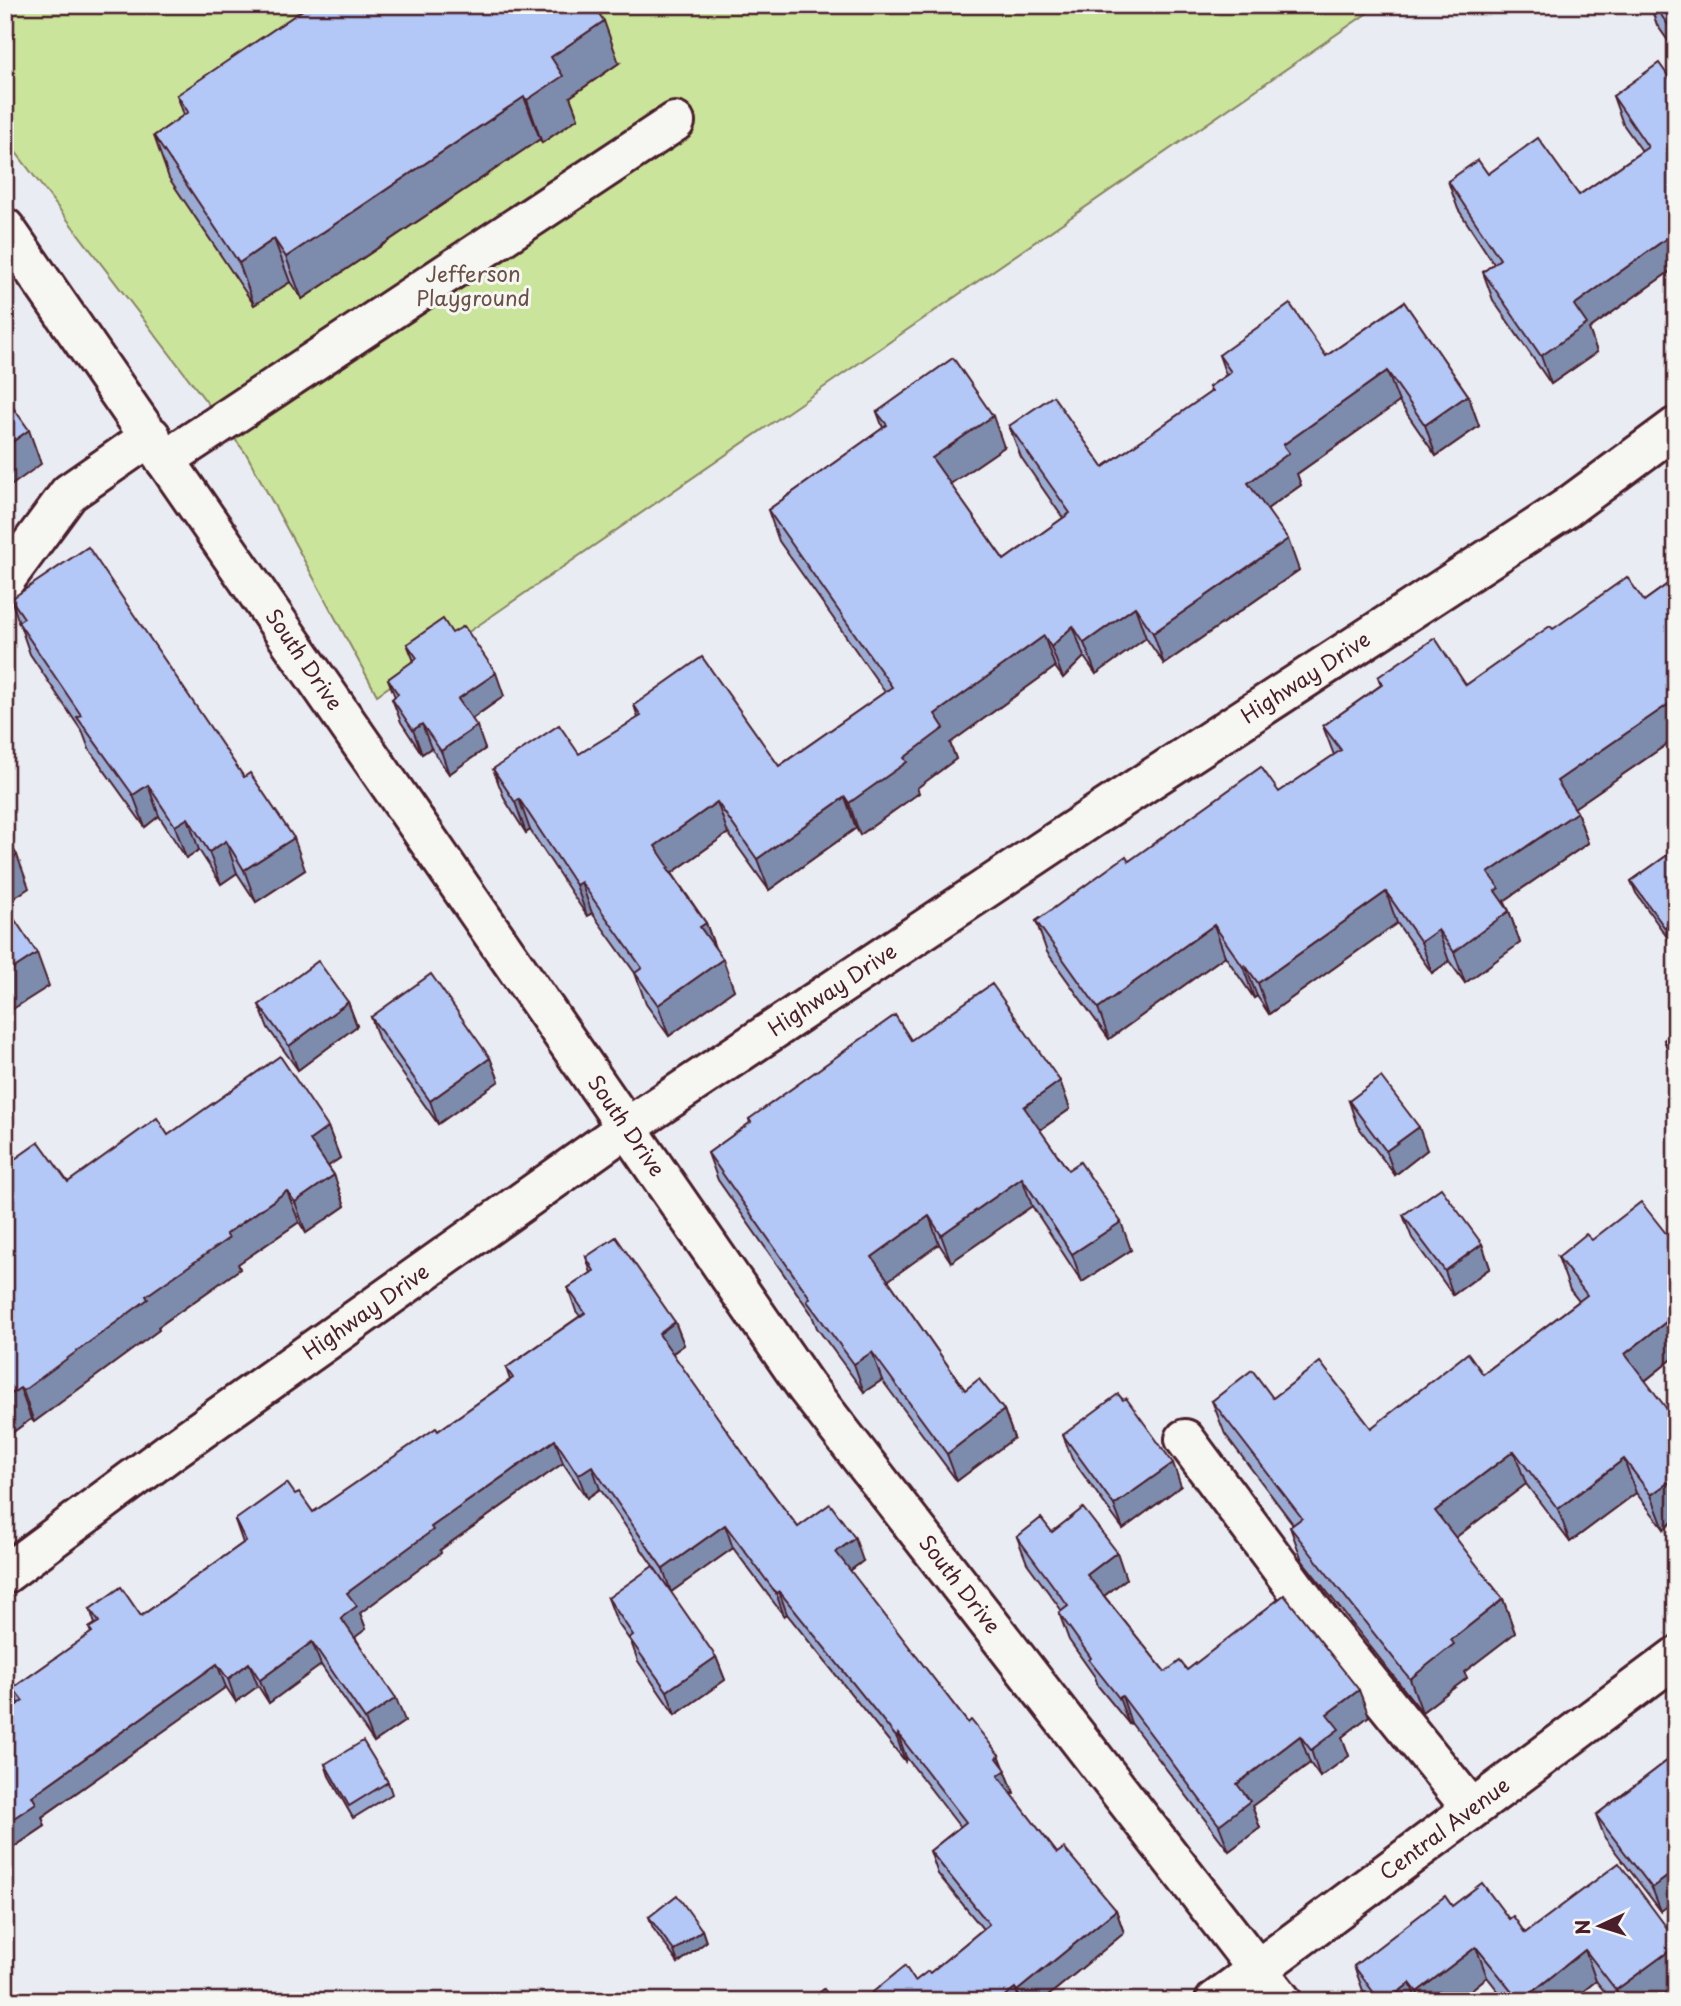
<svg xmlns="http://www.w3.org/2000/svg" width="1681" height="2006" font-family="'Playpen Sans',sans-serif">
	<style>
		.green { fill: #cae59b; stroke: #8a8263; stroke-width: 2 }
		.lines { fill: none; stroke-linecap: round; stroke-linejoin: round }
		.minor-casing { stroke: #4a1f2b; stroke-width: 44 }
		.major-casing { stroke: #4a1f2b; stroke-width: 44 }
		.minor { stroke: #f6f6f2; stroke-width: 38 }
		.major { stroke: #f6f6f2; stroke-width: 38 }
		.wall { fill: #9aacd4; stroke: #4a1f2b; stroke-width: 2 }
		.shaded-wall { fill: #7d8cad; stroke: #4a1f2b; stroke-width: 2 }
		.building { fill: #b3c8f7; stroke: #4a1f2b; stroke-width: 2 }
		.labels { text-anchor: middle; stroke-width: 6; stroke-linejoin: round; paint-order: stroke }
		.park-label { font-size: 21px; fill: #6a5047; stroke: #f6f6f2 }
		.street-label { font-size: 21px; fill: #4a1f2b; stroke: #f6f6f2 }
	</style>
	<rect width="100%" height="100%" fill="#e9edf3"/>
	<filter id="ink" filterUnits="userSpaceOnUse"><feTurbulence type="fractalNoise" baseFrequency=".0143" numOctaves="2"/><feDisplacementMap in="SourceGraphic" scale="14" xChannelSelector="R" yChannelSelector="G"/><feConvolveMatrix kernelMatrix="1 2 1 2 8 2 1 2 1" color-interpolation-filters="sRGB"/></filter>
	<g filter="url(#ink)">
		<polygon class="green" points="5,5 1379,5 377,695 247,455 5,138"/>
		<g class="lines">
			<g class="minor-casing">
				<g id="minor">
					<path id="s1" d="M5 228 806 1387 1282 2001"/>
					<polyline points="165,460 675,122"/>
					<polyline points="5,580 69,493 151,436"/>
					<polyline points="1185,1439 1324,1626 1471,1808"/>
					<path id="s2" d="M5 1574 171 1451 626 1128 1099 813 1565 509 1676 427"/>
				</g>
			</g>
			<g class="major-casing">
				<g id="major">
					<path id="s3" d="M1215 2001 1676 1657"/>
				</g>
			</g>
			<use href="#minor" class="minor"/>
			<use href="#major" class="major"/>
		</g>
		<g class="wall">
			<polygon points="1650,5 1676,5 1676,52 1657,25"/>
			<polygon points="619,63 570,97 578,118 542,143 540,139 302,299 290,282 254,305 169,178 154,136 184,115 177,95"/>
			<polygon points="1676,87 1676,267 1589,329 1597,352 1551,384 1493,300 1483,272 1494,264 1458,209 1448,181 1488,174 1579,195 1642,151 1623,124 1613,96"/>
			<polygon points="1404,302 1468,395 1479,426 1436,456 1399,402 1297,474 1301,485 1267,509 1299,570 1164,664 1146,638 1096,674 1084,657 1063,678 1055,667 950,743 956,759 917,788 919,793 860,835 856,828 769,890 728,833 672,873 706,923 715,948 734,990 669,1036 646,1004 635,973 592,913 587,916 530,830 526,833 505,800 493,769 579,754 638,718 634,705 779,766 885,692 779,541 768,510 883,428 877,412 1004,447 950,484 1004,560 1063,518 1021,457 1009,426 1103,467 1211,392 1209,387 1226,375 1219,355 1326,356"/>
			<polygon points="1676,578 1676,738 1574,808 1577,812 1588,843 1504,901 1509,911 1520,943 1465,983 1449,961 1432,973 1397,923 1269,1014 1257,996 1254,998 1225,956 1109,1039 1047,952 1036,921 1129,861 1279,792 1334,755 1323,726 1381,685 1378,677 1466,685 1553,629 1644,601"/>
			<polygon points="11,599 305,870 256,902 237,873 221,884 199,850 186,858 159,816 145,827 89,749 83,733 30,654"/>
			<polygon points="452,633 504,696 472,719 485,749 449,774 431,748 422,754 401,722 392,699 395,697 388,679 414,661 407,644"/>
			<polygon points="1676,849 1669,940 1636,893 1631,881"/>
			<polygon points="348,1002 357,1026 298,1070 268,1028 259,1005"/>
			<polygon points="371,1017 490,1058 499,1081 438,1124 379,1040"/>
			<polygon points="1676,1031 1676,1067 1673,1063 1664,1040"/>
			<polygon points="911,1040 1060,1081 1070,1109 1040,1130 1068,1170 1131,1250 1082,1282 1032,1206 951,1262 939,1244 888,1280 965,1390 1004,1410 1014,1438 957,1481 882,1380 864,1392 817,1328 811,1313 718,1180 708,1153 750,1123 749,1119"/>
			<polygon points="1349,1101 1427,1150 1395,1175 1357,1125"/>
			<polygon points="328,1127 340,1158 328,1166 334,1175 345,1206 306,1233 299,1222 238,1264 240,1269 158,1327 159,1330 34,1422 31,1419 5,1438 5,1166 68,1182 168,1135"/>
			<polygon points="1403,1215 1482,1244 1490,1268 1453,1295 1412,1238"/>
			<polygon points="586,1257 675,1322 684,1345 672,1354 752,1466 798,1527 863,1561 850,1571 968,1723 999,1755 1014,1793 1012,1795 1057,1853 1116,1910 1124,1933 1042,2001 862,2001 915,1981 930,1973 983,1929 938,1874 930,1851 960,1827 906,1757 905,1761 787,1614 784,1616 733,1548 671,1592 600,1489 587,1498 563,1463 440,1550 441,1553 360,1613 366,1629 355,1637 405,1721 374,1742 321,1665 269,1703 258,1686 236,1702 226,1687 42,1817 45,1826 5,1853 19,1704 13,1688 91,1633 89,1628 95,1624 90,1609 141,1616 243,1543 235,1520 295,1494 313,1512 438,1431 510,1380 506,1368 580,1316 576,1311 568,1288 591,1273"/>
			<polygon points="1558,1257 1676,1356 1645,1381 1664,1529 1636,1493 1570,1542 1526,1484 1455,1538 1503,1599 1515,1633 1464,1672 1467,1678 1422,1712 1302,1560 1290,1527 1293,1524 1225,1434 1212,1401 1273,1398 1371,1428 1483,1374 1579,1301 1570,1290"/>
			<polygon points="1063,1435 1181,1486 1123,1529 1072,1459"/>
			<polygon points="1052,1532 1126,1579 1104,1596 1165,1672 1187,1670 1369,1716 1342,1737 1349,1756 1320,1777 1310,1763 1252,1806 1260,1828 1229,1851 1131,1723 1129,1724 1098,1686 1095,1677 1069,1640 1059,1613 1062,1611 1027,1563 1017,1537"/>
			<polygon points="608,1598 716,1657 725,1680 675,1715 638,1661 631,1642 617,1622"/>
			<polygon points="1676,1754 1661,1911 1605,1838 1596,1815"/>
			<polygon points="325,1764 388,1782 392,1794 353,1818 329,1776"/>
			<polygon points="1452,1906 1509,1919 1525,1933 1676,1940 1676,1985 1654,2001 1612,2001 1596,1981 1571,2001 1506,2001 1487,1977 1457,2001 1368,2001 1365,1996 1354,1966"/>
			<polygon points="649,1917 702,1930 706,1942 678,1963 653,1928"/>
		</g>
		<g class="shaded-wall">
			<polygon points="604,21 619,63 570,97 578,118 542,143 527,100 551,57"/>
			<polygon points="524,97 540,139 302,299 286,257"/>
			<polygon points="1667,238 1676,262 1676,267 1589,329 1597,352 1551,384 1541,356 1574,305"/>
			<polygon points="274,239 290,282 254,305 239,263"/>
			<polygon points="1387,371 1399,402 1297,474 1301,485 1260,514 1248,483 1283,445"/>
			<polygon points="1468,395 1479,426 1436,456 1425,425"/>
			<polygon points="993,416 1004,447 943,489 932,458"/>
			<polygon points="29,430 41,464 5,490 5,447"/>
			<polygon points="1288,539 1299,570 1164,664 1153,633"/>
			<polygon points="1135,607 1146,638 1096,674 1084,643"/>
			<polygon points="1073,626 1084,657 1063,678 1051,647"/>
			<polygon points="1044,636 1055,667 950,743 956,759 917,788 919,793 860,835 849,803 904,758 935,714"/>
			<polygon points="496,673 504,696 467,722 458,699"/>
			<polygon points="1676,699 1676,738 1568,812 1557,781"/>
			<polygon points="422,724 431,748 422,754 413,730"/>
			<polygon points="477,726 485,749 449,774 441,751"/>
			<polygon points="148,785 159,816 145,827 133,795"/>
			<polygon points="845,797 856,828 769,890 757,859"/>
			<polygon points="519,799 530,830 526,833 515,802"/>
			<polygon points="717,802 728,833 672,873 680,898 655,846"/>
			<polygon points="1577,812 1588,843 1504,901 1508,912 1509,911 1520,943 1465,983 1454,952 1488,873"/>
			<polygon points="188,818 199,850 186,858 175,826"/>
			<polygon points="294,838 305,870 256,902 244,870"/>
			<polygon points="226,841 237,873 221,884 209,852"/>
			<polygon points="17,855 29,888 5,904 5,864"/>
			<polygon points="581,882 592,913 587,916 576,885"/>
			<polygon points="1386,892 1397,923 1269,1014 1258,983"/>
			<polygon points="1676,920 1676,936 1669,940 1665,928"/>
			<polygon points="706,923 717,954 700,927"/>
			<polygon points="1214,925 1225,956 1109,1039 1098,1008"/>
			<polygon points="1438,930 1449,961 1432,973 1421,942"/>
			<polygon points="37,953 49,986 5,1014 5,974"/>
			<polygon points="723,959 734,990 669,1036 658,1005"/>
			<polygon points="1245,965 1257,996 1254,998 1243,967"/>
			<polygon points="348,1002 357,1026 298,1070 289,1046"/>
			<polygon points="490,1058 499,1081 438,1124 430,1101"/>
			<polygon points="1060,1081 1070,1109 1034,1134 1024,1107"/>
			<polygon points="328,1127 340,1158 321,1171 310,1140"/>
			<polygon points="1419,1127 1427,1150 1395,1175 1386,1151"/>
			<polygon points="334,1175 345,1206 306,1233 295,1202"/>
			<polygon points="1022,1178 1032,1206 951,1262 941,1235"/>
			<polygon points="287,1191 299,1222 238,1264 240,1269 158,1327 159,1330 34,1422 23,1391 226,1234"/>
			<polygon points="929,1216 939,1244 882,1285 872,1257"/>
			<polygon points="1121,1222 1131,1250 1082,1282 1072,1254"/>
			<polygon points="1482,1244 1490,1268 1453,1295 1445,1271"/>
			<polygon points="1676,1314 1676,1356 1637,1387 1625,1354"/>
			<polygon points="675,1322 684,1345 667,1357 659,1334"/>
			<polygon points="872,1352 882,1380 864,1392 854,1364"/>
			<polygon points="20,1388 31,1419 5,1438 5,1398"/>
			<polygon points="1004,1410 1014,1438 957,1481 947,1454"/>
			<polygon points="555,1440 563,1463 440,1550 441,1553 360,1613 366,1629 350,1641 341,1618 347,1593 431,1527"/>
			<polygon points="1514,1451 1526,1484 1447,1544 1435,1511"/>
			<polygon points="1624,1459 1636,1493 1570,1542 1558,1509"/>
			<polygon points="1173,1463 1181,1486 1123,1529 1114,1505"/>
			<polygon points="592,1466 600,1489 587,1498 578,1475"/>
			<polygon points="1676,1477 1676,1519 1664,1529 1651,1495"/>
			<polygon points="725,1525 733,1548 671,1592 663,1569"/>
			<polygon points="855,1538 863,1561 844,1575 836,1552"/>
			<polygon points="1117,1552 1126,1579 1096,1602 1087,1575"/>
			<polygon points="779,1591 787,1614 784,1616 776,1593"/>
			<polygon points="1503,1599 1515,1633 1464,1672 1467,1678 1422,1712 1410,1679 1451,1640"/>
			<polygon points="312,1642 321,1665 269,1703 260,1680"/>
			<polygon points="716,1657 725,1680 675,1715 667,1691"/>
			<polygon points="249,1663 258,1686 236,1702 228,1679"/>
			<polygon points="217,1664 226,1687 42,1817 45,1826 5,1853 5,1824 32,1796"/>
			<polygon points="1359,1690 1369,1716 1342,1737 1349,1756 1320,1777 1311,1750 1327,1714"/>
			<polygon points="1122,1696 1131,1723 1129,1724 1119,1698"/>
			<polygon points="396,1698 405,1721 374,1742 365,1719"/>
			<polygon points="898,1734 906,1757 905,1761 897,1738"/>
			<polygon points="1300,1736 1310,1763 1252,1806 1260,1828 1229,1851 1219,1825 1237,1784"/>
			<polygon points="999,1755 1014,1793 1006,1799 998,1776 997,1758"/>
			<polygon points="1676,1870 1676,1900 1661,1911 1652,1888"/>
			<polygon points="1116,1910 1124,1933 1042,2001 1021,2001 1017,1991"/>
			<polygon points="702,1930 706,1942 678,1963 674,1951"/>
			<polygon points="1676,1946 1676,1985 1654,2001 1620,2001 1616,1990"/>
			<polygon points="1476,1947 1487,1977 1457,2001 1421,2001 1417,1992"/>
			<polygon points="1585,1950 1596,1981 1571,2001 1521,2001"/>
			<polygon points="1410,1983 1417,2001 1387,2001"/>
			<polygon points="1015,1988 1020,2001 998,2001"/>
		</g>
		<g class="building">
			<polygon points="310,5 593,5 604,21 551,57 563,76 527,100 524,97 286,257 274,239 239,263 154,136 188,112 177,95"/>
			<polygon points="1654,5 1676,5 1676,36"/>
			<polygon points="1659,63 1676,87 1676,247 1674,248 1667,238 1574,305 1587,324 1541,356 1483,272 1500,259 1448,181 1478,160 1488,174 1538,138 1579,195 1648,147 1613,96"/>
			<polygon points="1404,302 1468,395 1425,425 1387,371 1283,445 1289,453 1248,483 1288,539 1153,633 1135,607 1084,643 1073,626 1051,647 1044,636 935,714 944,728 904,758 907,762 849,803 845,797 757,859 717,802 655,846 669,867 667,868 706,923 700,927 723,959 658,1005 635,973 642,968 581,882 576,885 519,799 515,802 493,769 559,725 579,754 641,716 634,705 702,657 779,766 892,687 768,510 887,425 877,412 953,358 993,416 932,458 1004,560 1070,513 1009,426 1053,396 1103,467 1212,391 1209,387 1231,372 1219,355 1290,304 1326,356"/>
			<polygon points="5,396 29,430 5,447"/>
			<polygon points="88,547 244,777 250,773 294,838 244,870 226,841 209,852 188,818 175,826 148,785 133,795 77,717 81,715 18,622 24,618 11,599"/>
			<polygon points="1627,577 1644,601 1676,578 1676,699 1557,781 1577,812 1488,873 1499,888 1495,891 1509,911 1454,952 1438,930 1421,942 1386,892 1258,983 1245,965 1243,967 1214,925 1098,1008 1036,921 1126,856 1129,861 1261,767 1279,792 1341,750 1323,726 1383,684 1378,677 1435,638 1466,685 1550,626 1553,629"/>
			<polygon points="443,619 452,633 464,626 496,673 458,699 477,726 441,751 422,724 413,730 392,699 398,694 388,679 417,658 407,644"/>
			<polygon points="5,837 17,855 5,864"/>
			<polygon points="1676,849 1676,920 1665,928 1631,881"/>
			<polygon points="5,905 37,953 5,974"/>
			<polygon points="318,961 348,1002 289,1046 259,1005"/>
			<polygon points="431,974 490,1058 430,1101 371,1017"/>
			<polygon points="992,984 1060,1081 1024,1107 1068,1170 1080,1162 1121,1222 1072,1254 1022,1178 941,1235 929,1216 872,1257 965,1390 979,1379 1004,1410 947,1454 872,1352 854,1364 807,1301 810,1298 708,1153 751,1122 749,1119 895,1015 911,1040"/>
			<polygon points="1676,1031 1676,1055 1664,1040"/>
			<polygon points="280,1056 328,1127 310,1140 334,1175 295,1202 287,1191 226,1234 229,1238 146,1296 148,1299 23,1391 20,1388 5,1398 5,1166 39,1142 68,1182 157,1118 168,1135"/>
			<polygon points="1381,1077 1419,1127 1386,1151 1349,1101"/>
			<polygon points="1441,1188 1482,1244 1445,1271 1403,1215"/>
			<polygon points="1641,1202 1676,1246 1676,1314 1625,1354 1676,1421 1676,1477 1651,1495 1624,1459 1558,1509 1514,1451 1435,1511 1503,1599 1451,1640 1454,1644 1410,1679 1290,1527 1302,1518 1212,1401 1252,1370 1273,1398 1320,1362 1371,1428 1468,1353 1483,1374 1587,1295 1558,1257 1586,1234 1592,1240"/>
			<polygon points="616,1237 675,1322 659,1334 752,1466 798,1527 830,1504 855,1538 836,1552 968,1723 971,1720 999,1755 997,1758 1006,1770 998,1776 1057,1853 1064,1848 1116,1910 1017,1991 1015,1988 998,2001 862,2001 905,1966 915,1981 928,1971 930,1973 989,1924 930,1851 966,1822 898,1734 897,1738 779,1591 776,1593 725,1525 663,1569 592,1466 578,1475 555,1440 431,1527 433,1530 347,1593 357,1606 341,1618 396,1698 365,1719 312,1642 260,1680 249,1663 228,1679 217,1664 32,1796 36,1803 5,1824 5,1713 23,1701 13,1688 92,1632 89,1628 99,1622 90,1609 121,1587 141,1616 246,1541 235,1520 287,1483 295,1494 299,1492 313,1512 436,1428 438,1431 513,1378 506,1368 585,1313 568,1288 594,1271 586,1257"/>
			<polygon points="1118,1394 1123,1400 1126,1398 1173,1463 1114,1505 1063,1435"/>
			<polygon points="1083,1508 1117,1552 1087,1575 1165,1672 1180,1661 1187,1670 1284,1595 1359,1690 1327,1714 1339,1729 1311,1750 1300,1736 1237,1784 1250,1801 1219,1825 1122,1696 1119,1698 1089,1660 1091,1658 1059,1613 1068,1606 1017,1537 1041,1518 1052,1532"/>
			<polygon points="653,1566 716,1657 667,1691 629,1638 633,1635 608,1598"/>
			<polygon points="363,1741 388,1782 349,1806 325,1764"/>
			<polygon points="1676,1754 1676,1870 1652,1888 1596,1815"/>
			<polygon points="1619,1863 1676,1940 1676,1946 1616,1990 1585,1950 1521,2001 1520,2001 1476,1947 1417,1992 1410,1983 1387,2001 1380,2001 1354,1966 1445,1896 1452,1906 1482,1883 1509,1919 1513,1916 1525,1933"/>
			<polygon points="677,1895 702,1930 674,1951 649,1917"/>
			<polygon points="824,1989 833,2001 809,2001"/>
		</g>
	</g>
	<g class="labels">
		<g class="park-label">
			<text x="473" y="282">Jefferson<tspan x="473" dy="24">Playground</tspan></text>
		</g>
		<g class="street-label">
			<text dy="7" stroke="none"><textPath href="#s1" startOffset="525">South Drive</textPath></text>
			<text dy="7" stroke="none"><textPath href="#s2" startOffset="1580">Highway Drive</textPath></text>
			<text dy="7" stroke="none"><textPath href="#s2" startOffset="1013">Highway Drive</textPath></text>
			<text dy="7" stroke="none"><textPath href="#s1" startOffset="1092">South Drive</textPath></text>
			<text dy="7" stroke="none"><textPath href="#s2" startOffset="446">Highway Drive</textPath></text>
			<text dy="7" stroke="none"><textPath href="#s1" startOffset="1659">South Drive</textPath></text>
			<text dy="7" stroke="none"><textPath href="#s3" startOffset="287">Central Avenue</textPath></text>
		</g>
	</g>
	<rect width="1681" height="2006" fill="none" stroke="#f6f6f2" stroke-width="28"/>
	<rect x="14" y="14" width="1653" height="1978" fill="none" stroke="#4a1f2b" stroke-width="2.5" filter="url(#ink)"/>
	<g transform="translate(1600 1926) rotate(266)" stroke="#f6f6f2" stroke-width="5" paint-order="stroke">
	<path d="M0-5L12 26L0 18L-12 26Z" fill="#4a1f2b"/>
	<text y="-10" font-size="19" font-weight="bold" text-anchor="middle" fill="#4a1f2b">N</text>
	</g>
</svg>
